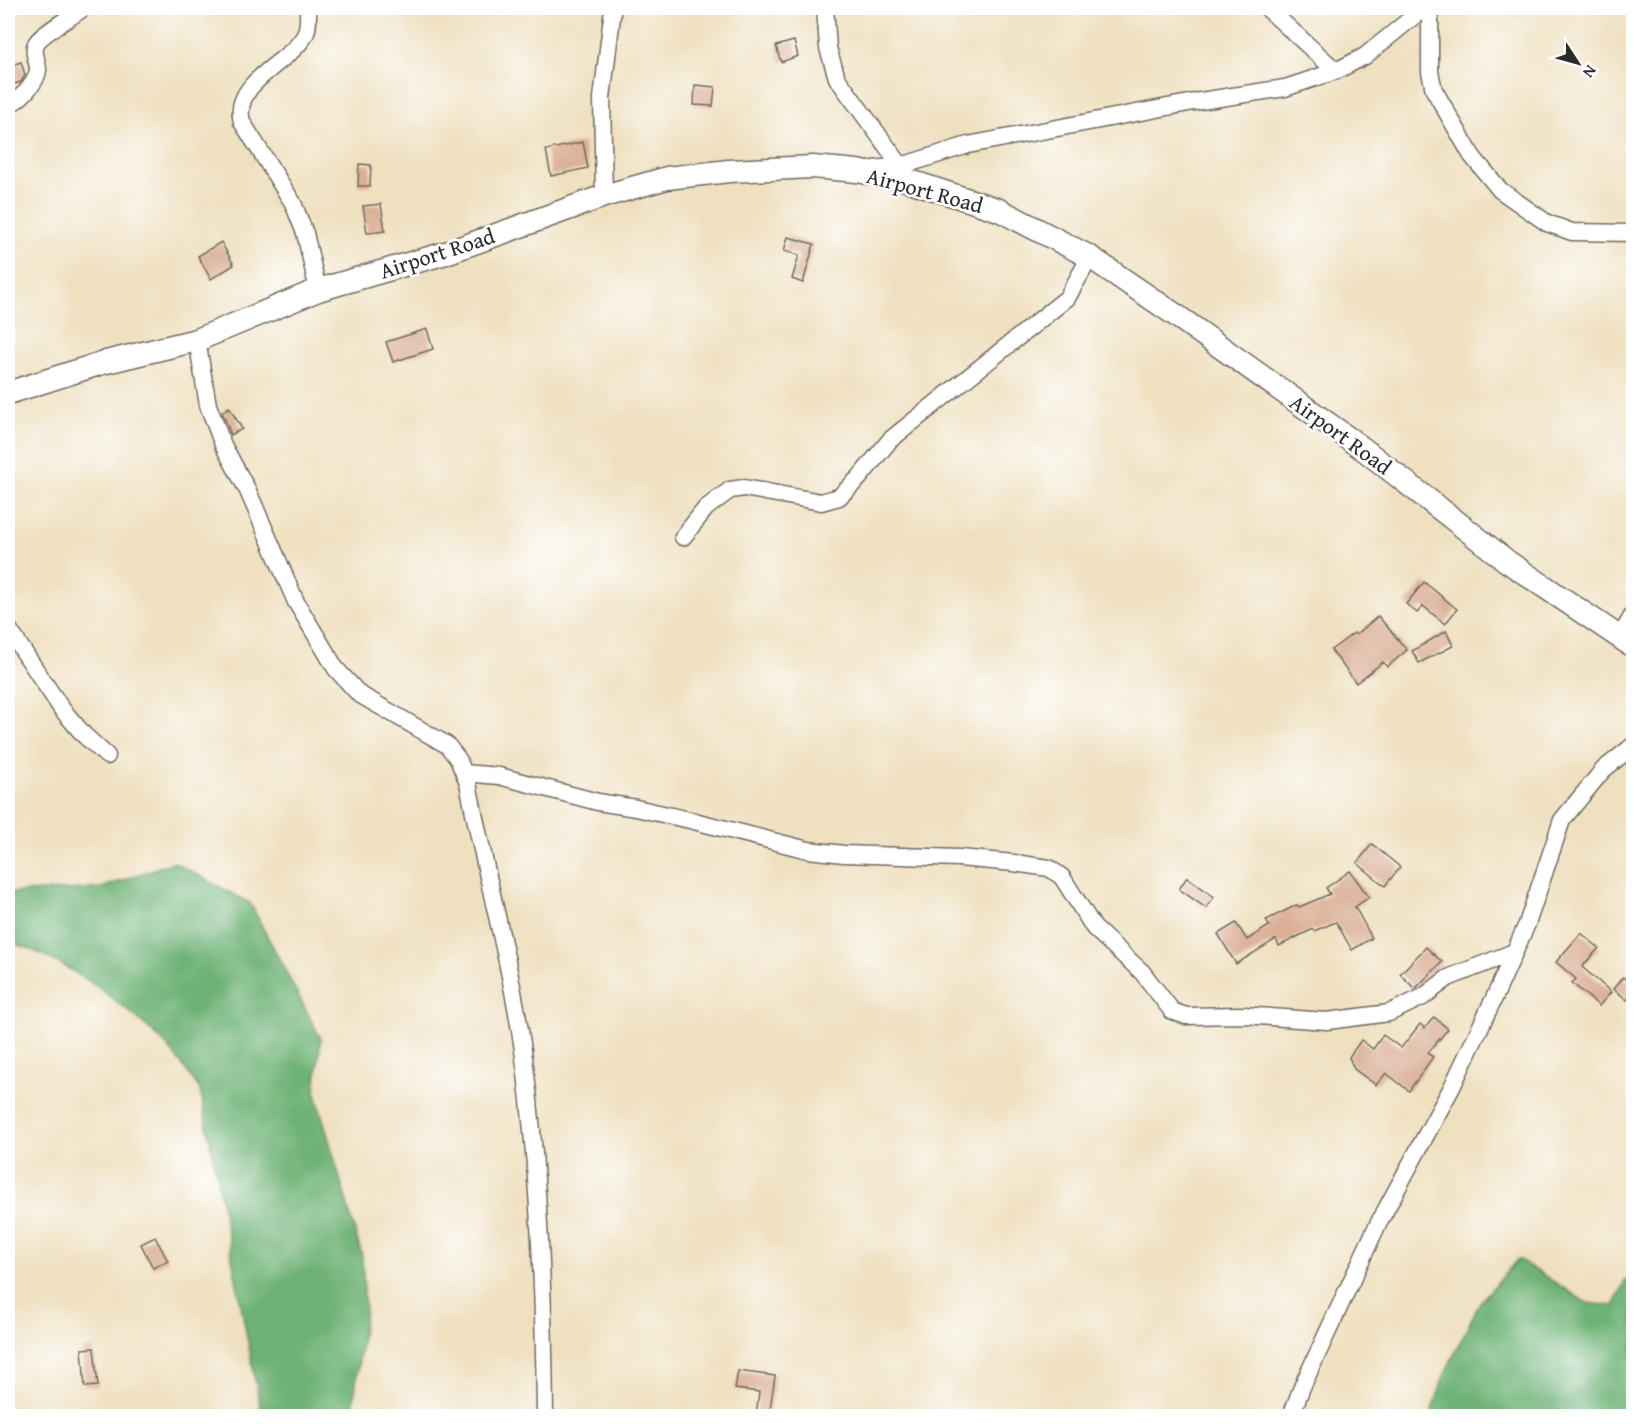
<svg xmlns="http://www.w3.org/2000/svg" width="1641" height="1424" font-family="'Gentium Book Plus',serif">
	<style>
		.forest { fill: #6eb276; stroke: #4c6e50; stroke-width: 1.5 }
		.building { fill: #dbb097 }
		.lines { fill: none; stroke-linecap: round; stroke-linejoin: round }
		.minor-casing { stroke: #706a5f; stroke-width: 19 }
		.secondary-casing { stroke: #706a5f; stroke-width: 25 }
		.minor { stroke: #fff; stroke-width: 16 }
		.secondary { stroke: #fff; stroke-width: 22 }
		.labels { text-anchor: middle; stroke-width: 5; stroke-linejoin: round; paint-order: stroke }
		.street-label { font-size: 22px; fill: #2b2b2b; stroke: #fff }
	</style>
	<rect width="100%" height="100%" fill="#fff"/>
	<filter id="ink" filterUnits="userSpaceOnUse"><feTurbulence type="fractalNoise" baseFrequency=".0167" numOctaves="2"/><feDisplacementMap in="SourceGraphic" scale="12" xChannelSelector="R" yChannelSelector="G"/><feConvolveMatrix kernelMatrix="1 2 1 2 8 2 1 2 1" color-interpolation-filters="sRGB"/></filter>
	<filter id="wash" filterUnits="userSpaceOnUse"><feTurbulence type="fractalNoise" baseFrequency=".008" numOctaves="4" result="noise"/><feDisplacementMap in="SourceGraphic" scale="24" xChannelSelector="R" yChannelSelector="G"/><feGaussianBlur stdDeviation="1.35" result="paint"/><feColorMatrix in="noise" values="0 0 0 0 0 0 0 0 0 0 0 0 0 0 0 0 0 1.4 0 .05"/><feComposite in="paint" operator="in"/></filter>
	<g filter="url(#wash)">
		<rect width="100%" height="100%" fill="#efe0c0"/>
		<g class="forest">
			<path d="M173 862 250 903 321 1039 315 1091 362 1256 365 1310 352 1416H262L200 1089C189 1075 178 1058 166 1045 128 1006 60 955 8 942V893L102 888Z"/>
			<polygon points="1518,1259 1587,1303 1614,1306 1625,1281 1633,1278 1633,1416 1431,1416 1445,1373 1480,1302"/>
		</g>
		<g id="blocks">
			<g class="building">
				<polygon points="794,41 798,56 781,62 776,46"/>
				<polygon points="21,62 25,75 21,82 8,86 8,66"/>
				<polygon points="695,85 715,87 713,106 694,105"/>
				<polygon points="583,142 588,168 551,176 546,150"/>
				<polygon points="359,164 371,165 370,186 358,186"/>
				<polygon points="381,204 385,231 367,233 363,206"/>
				<polygon points="788,237 814,244 803,283 792,279 799,255 784,251"/>
				<polygon points="221,242 234,265 211,279 198,256"/>
				<polygon points="427,329 433,349 393,362 386,342"/>
				<polygon points="229,407 242,429 231,435 222,412"/>
				<polygon points="1424,582 1457,609 1445,624 1423,606 1417,613 1406,604"/>
				<polygon points="1378,616 1407,650 1387,667 1383,662 1356,683 1331,650 1354,633 1356,635"/>
				<polygon points="1446,631 1453,646 1419,663 1412,651"/>
				<polygon points="1372,844 1400,867 1385,886 1357,863"/>
				<polygon points="1350,871 1369,897 1355,907 1372,938 1352,950 1336,922 1314,931 1313,929 1279,946 1276,939 1236,964 1218,934 1236,923 1247,940 1269,926 1266,920 1297,905 1299,907 1330,894 1326,888"/>
				<polygon points="1187,877 1214,897 1206,908 1179,889"/>
				<polygon points="1581,933 1599,948 1582,967 1611,992 1599,1006 1572,983 1576,979 1556,962"/>
				<polygon points="1426,947 1442,962 1415,989 1400,974"/>
				<polygon points="1623,977 1634,986 1634,991 1627,1000 1613,989"/>
				<polygon points="1434,1017 1448,1029 1428,1053 1433,1057 1409,1091 1386,1073 1376,1085 1354,1069 1349,1057 1361,1040 1373,1049 1383,1035 1401,1048 1420,1024 1425,1028"/>
				<polygon points="155,1237 168,1261 153,1268 141,1244"/>
				<polygon points="94,1348 98,1386 85,1387 82,1349"/>
				<polygon points="738,1371 775,1376 769,1416 756,1416 759,1392 735,1389"/>
			</g>
		</g>
	</g>
	<g filter="url(#ink)">
		<use href="#blocks" fill-opacity="0" stroke="#706a5f" stroke-width="1.5"/>
		<g class="lines">
			<g class="minor-casing">
				<g id="minor">
					<path d="M308 8C308 17 309 27 305 35 289 64 231 82 242 122L293 203 305 233 318 290"/>
					<polyline points="825,8 828,48 837,78 901,166"/>
					<polyline points="1267,8 1336,71"/>
					<polyline points="1430,8 1430,72 1434,90 1472,156 1500,190 1547,223 1572,232 1634,233"/>
					<path d="M8 104C19 102 37 82 38 70 38 60 31 51 37 42 44 32 72 17 83 8"/>
					<polyline points="873,169 901,166 968,145 1194,102 1285,88 1336,71 1365,56 1424,8"/>
					<polyline points="604,196 602,98 613,8"/>
					<path d="M197 340 208 405 223 445 248 491 296 602 336 669 359 694 447 745 458 759 468 783C485 872 510 960 523 1050 539 1171 544 1294 545 1416"/>
					<polyline points="683,537 706,508 730,490 744,488 821,502 839,497 859,478 890,440 1067,298 1090,257"/>
					<polyline points="8,628 61,708 84,735 107,756"/>
					<polyline points="1620,637 1634,613"/>
					<polyline points="464,773 499,776 598,802 636,808 694,821 808,850 844,854 959,858 1014,863 1049,868 1062,877 1094,928 1142,972 1172,1011 1186,1016 1243,1015 1327,1021 1389,1013 1423,997 1448,978 1514,952"/>
					<polyline points="1291,1416 1302,1387 1377,1226 1452,1087 1495,996 1527,924 1562,820 1603,770 1634,745"/>
				</g>
			</g>
			<g class="secondary-casing">
				<polyline id="secondary" points="8,393 102,363 197,340 318,290 446,253 604,196 667,178 729,171 813,167 857,171 907,180 999,210 1090,257 1177,316 1362,448 1508,562 1634,647"/>
			</g>
			<use href="#minor" class="minor"/>
			<use href="#secondary" class="secondary"/>
		</g>
	</g>
	<g class="labels">
		<g class="street-label">
			<text transform="translate(925 190) rotate(15)" y="8">Airport Road</text>
			<text transform="translate(437 253) rotate(-18)" y="8">Airport Road</text>
			<text transform="translate(1341 434) rotate(36)" y="8">Airport Road</text>
		</g>
	</g>
	<rect width="1641" height="1424" fill="none" stroke="#fff" stroke-width="30"/>
	<g transform="translate(1578 63) rotate(126)" stroke="#ffffff" stroke-width="4.5" paint-order="stroke">
	<path d="M0-4.5L10 22L0 15L-10 22Z" fill="#2b2b2b"/>
	<text y="-9" font-size="16" font-weight="bold" text-anchor="middle" fill="#2b2b2b">N</text>
	</g>
</svg>
